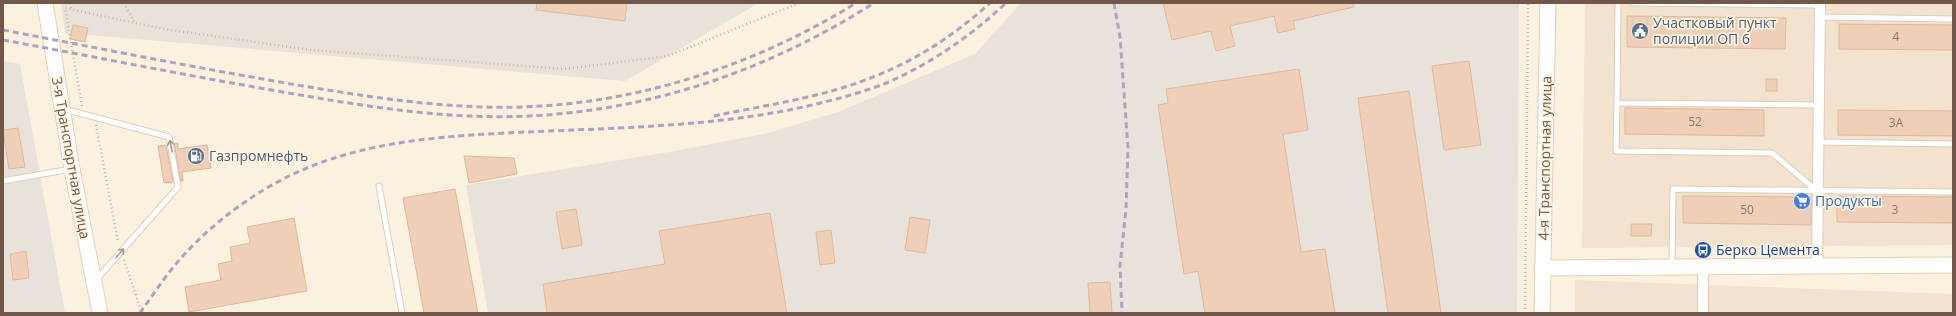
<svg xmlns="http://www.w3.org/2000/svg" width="1956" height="316" font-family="'Open Sans',sans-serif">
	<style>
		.residential { fill: #f2e2ce }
		.industrial { fill: #e9e2db }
		.building { fill: #efcfb8; stroke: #e1b699 }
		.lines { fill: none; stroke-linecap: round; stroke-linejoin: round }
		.lane-casing { stroke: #decdbc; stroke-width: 7 }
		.street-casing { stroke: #decdbc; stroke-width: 12 }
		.secondary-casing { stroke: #e3ceba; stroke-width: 17 }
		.path { stroke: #d3b29c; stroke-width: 2.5; stroke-dasharray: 1 3; stroke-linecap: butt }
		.lane { stroke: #fff; stroke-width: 5 }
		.street { stroke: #fff; stroke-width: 10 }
		.secondary { stroke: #fff; stroke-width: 15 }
		.rail { stroke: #b39fc2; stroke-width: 3; stroke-dasharray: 6 4; stroke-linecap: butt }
		.oneway { stroke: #a99a91 }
		.labels { text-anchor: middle; stroke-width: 3.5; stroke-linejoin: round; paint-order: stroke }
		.number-label { font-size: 12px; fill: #907564 }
		.service-label { font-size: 14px; fill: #4e5e75; stroke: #fef5e4; text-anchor: start }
		.street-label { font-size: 14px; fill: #705748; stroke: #fef5e4 }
		.shop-label { font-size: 14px; fill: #366cbe; stroke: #fef5e4; text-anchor: start }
		.transit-label { font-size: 14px; fill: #164399; stroke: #fef5e4; text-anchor: start }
	</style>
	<rect width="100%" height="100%" fill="#fbf1df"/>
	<g class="residential">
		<polygon points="1585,3 1953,3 1953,245 1582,248"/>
		<polygon points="1575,280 1953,294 1953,313 1575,313"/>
	</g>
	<g class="industrial">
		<polygon points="61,3 759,3 625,81 65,33"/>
		<polygon points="1021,3 1519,3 1517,313 488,313 466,185 675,151 768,133 838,112 975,54"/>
		<polygon points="3,61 20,64 65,313 3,313"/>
	</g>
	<g class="building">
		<polygon points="537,3 627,3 625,21 536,10"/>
		<polygon points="1163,3 1353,3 1354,7 1293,21 1295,29 1278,33 1274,16 1230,26 1235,46 1216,51 1211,31 1172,40"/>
		<polygon points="1627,16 1786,18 1785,49 1627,47"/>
		<polygon points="1839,24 1953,25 1953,50 1839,49"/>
		<polygon points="73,25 88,28 85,42 70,39"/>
		<polygon points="1469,61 1481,145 1444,150 1432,66"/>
		<polygon points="1299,69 1308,130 1283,134 1301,252 1325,249 1335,313 1205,313 1198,271 1184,274 1158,105 1168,103 1166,89"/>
		<rect x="1766" y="79" width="11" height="12"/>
		<polygon points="1409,91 1441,313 1388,313 1358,98"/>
		<polygon points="1625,108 1764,110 1764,136 1625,134"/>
		<polygon points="1838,110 1953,111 1953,136 1838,135"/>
		<polygon points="18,128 25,167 9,169 3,130"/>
		<polygon points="178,143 178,149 207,145 211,168 182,172 183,181 181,181 174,144"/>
		<polygon points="166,145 173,182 164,183 158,146"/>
		<polygon points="464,156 514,158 517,174 469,183"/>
		<polygon points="455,189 478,313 424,313 403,198"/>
		<polygon points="1683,196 1811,197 1811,225 1683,223"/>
		<polygon points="1837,196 1953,197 1953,223 1837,222"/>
		<polygon points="576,209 582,245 562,249 556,212"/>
		<polygon points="770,213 787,313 547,313 543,284 665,264 659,231"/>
		<polygon points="910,217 930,220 925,253 905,250"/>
		<polygon points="294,218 307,291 189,312 185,287 221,280 218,264 232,261 230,247 250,243 247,227"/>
		<polygon points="1631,224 1652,224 1651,236 1631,236"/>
		<polygon points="831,230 835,263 820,265 816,232"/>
		<polygon points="26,251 29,278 13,280 10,254"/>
		<polygon points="1110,282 1112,313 1090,313 1088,283"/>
	</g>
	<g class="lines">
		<g class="lane-casing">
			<g id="lane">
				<polyline points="1618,3 1617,103 1818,105"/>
				<polyline points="1633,3 1820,5"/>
				<polyline points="1820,17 1953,19"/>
				<polyline points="1617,103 1616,151 1772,153 1817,191"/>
				<polyline points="64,109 169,137 178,187 96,280"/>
				<polyline points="1818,142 1953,144"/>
				<polyline points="3,181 71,169"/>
				<polyline points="379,186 402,313"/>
				<polyline points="1672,266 1673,189 1953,192"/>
			</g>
		</g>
		<g class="street-casing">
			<g id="street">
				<polyline points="1817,266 1820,3"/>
				<polyline points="1703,313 1703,267"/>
			</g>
		</g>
		<g class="secondary-casing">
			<g id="secondary">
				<polyline points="45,3 72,169 100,313"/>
				<polyline points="1542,268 1953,265"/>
				<polyline points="1542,313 1548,3"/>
			</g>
		</g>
		<g class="path">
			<polyline points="70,3 71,9"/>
			<polyline points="124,3 135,23"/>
			<polyline points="82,106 65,8 164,29 311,50 564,69 668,56 799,3"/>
			<polyline points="96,125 118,242"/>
			<polyline points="124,260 142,313"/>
			<polyline points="1525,313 1528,3"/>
		</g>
		<use href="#lane" class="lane"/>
		<use href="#street" class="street"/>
		<use href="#secondary" class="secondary"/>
		<g class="rail">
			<polyline points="1114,3 1120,37 1128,148 1126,209 1120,266 1122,313"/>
			<path d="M3 30C103 49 202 69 303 86 375 98 448 109 522 107 640 103 756 65 856 3"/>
			<path d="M3 40C96 57 189 76 283 92 374 108 465 123 557 114 671 104 778 64 874 3"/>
			<path d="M714 116C766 105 825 97 873 77 917 60 956 34 990 3"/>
			<path d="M140 313C150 299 160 284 171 270 200 233 245 198 287 177 356 143 430 137 506 133 602 128 699 128 794 109 826 102 860 94 891 81 933 62 972 35 1006 3"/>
		</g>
	</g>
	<defs><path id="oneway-shaft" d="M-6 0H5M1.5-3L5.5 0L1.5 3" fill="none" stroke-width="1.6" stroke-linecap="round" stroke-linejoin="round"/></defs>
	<g class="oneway">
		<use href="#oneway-shaft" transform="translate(171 146) rotate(-101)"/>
		<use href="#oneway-shaft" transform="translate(120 253) rotate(-48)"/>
	</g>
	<defs>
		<g id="civic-disc" transform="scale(0.9)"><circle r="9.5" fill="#5c6f8a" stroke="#fef5e4"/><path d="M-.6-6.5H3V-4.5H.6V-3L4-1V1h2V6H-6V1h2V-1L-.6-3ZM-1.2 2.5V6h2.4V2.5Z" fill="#fff"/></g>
		<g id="fuel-disc" transform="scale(0.9)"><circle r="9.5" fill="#5c6f8a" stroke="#fef5e4"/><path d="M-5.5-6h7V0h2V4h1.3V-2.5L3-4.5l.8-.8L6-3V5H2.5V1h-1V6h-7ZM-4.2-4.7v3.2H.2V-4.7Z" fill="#fff"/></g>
		<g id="supermarket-disc" transform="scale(0.9)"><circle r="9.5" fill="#3f7fe0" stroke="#fef5e4"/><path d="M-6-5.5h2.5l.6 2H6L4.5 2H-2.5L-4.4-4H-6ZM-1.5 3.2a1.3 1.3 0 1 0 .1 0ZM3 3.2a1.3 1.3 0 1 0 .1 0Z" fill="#fff"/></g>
		<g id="bus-disc" transform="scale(0.9)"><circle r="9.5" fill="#1a4fb4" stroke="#fef5e4"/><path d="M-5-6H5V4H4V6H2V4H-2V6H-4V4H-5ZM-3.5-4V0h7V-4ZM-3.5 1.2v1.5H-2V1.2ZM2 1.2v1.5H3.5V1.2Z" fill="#fff"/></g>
	</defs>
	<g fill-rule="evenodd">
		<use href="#civic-disc" x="1640" y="31"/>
		<use href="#fuel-disc" x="196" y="156"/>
		<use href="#supermarket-disc" x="1802" y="201"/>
		<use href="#bus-disc" x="1703" y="250"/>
	</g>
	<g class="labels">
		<g class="number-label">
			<text x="1896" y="41">4</text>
			<text x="1695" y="126">52</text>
			<text x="1896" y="127">3А</text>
			<text x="1747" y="214">50</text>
			<text x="1895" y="214">3</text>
		</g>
		<g class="service-label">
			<text x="1653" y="28">Участковый пункт<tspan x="1653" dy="16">полиции ОП 6</tspan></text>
			<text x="209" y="161">Газпромнефть</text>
		</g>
		<g class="street-label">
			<text transform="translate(71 158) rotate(80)" y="5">3-я Транспортная улица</text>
			<text transform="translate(1545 158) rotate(-89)" y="5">4-я Транспортная улица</text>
		</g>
		<g class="shop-label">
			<text x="1815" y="206">Продукты</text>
		</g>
		<g class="transit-label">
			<text x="1716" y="255">Берко Цемента</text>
		</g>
	</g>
	<rect width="1956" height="316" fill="none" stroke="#705748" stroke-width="8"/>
</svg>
